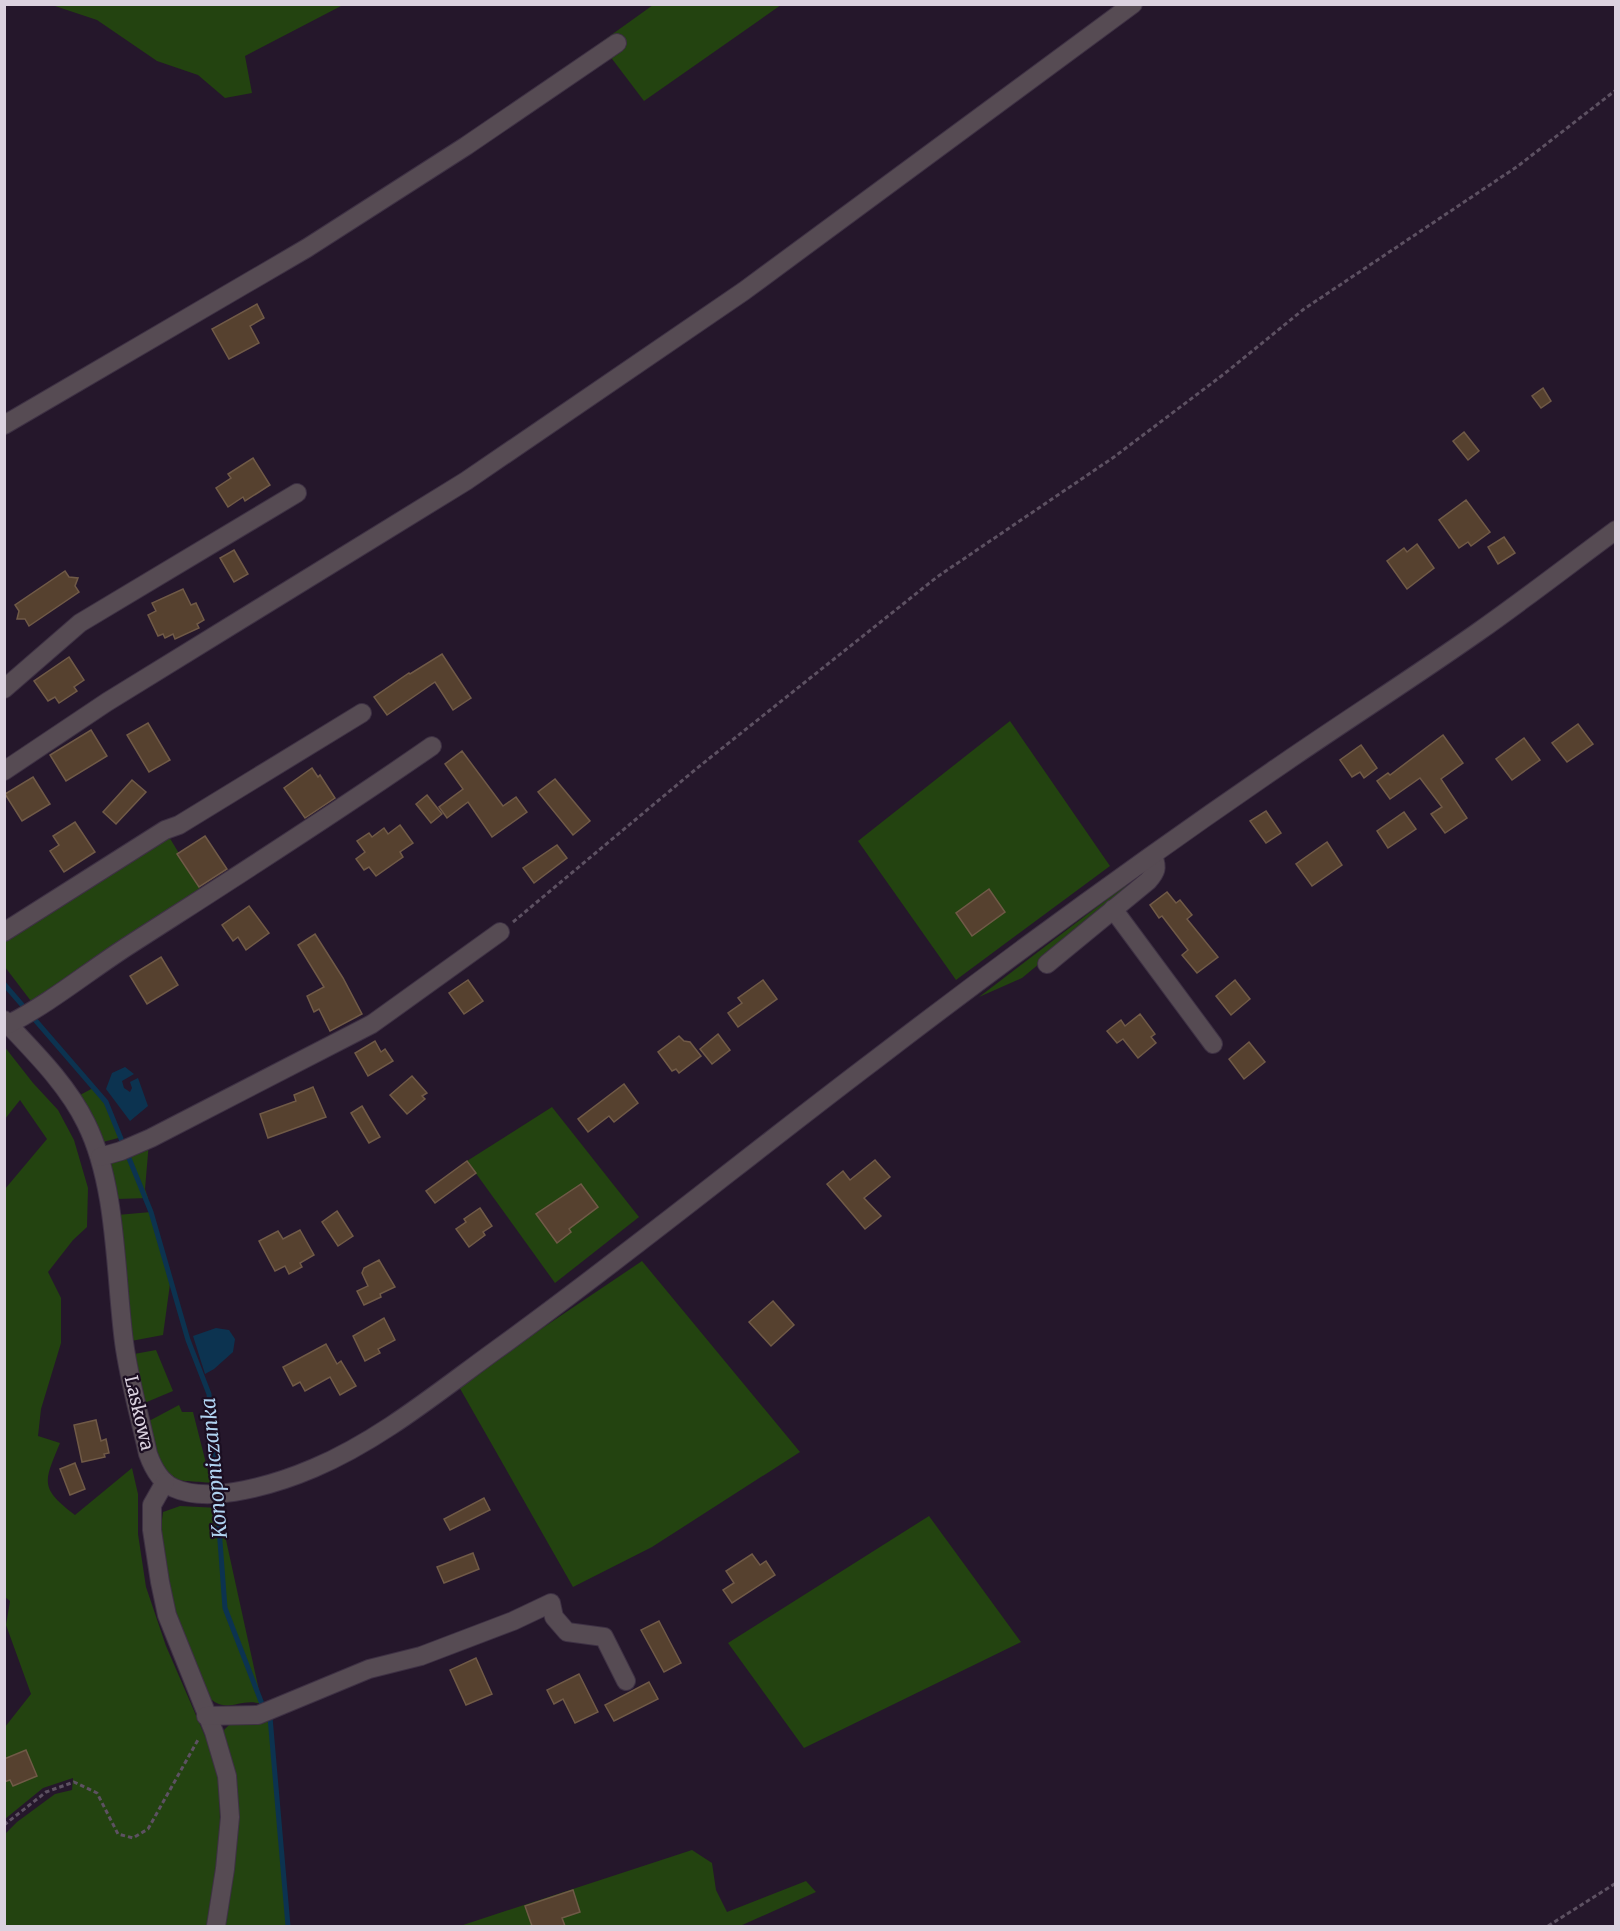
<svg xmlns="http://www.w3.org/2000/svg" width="1620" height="1931" font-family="Merriweather,serif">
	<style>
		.green { fill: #234310 }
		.water { fill: #0c3350 }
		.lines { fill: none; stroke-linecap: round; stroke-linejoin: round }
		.stream { stroke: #0c3350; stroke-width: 5 }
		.building { fill: #56412f; stroke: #705a47; stroke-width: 1.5 }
		.minor-casing { stroke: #3e3144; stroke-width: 20 }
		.path { stroke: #5d5162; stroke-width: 3; stroke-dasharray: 4.5 3; stroke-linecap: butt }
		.minor { stroke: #564b53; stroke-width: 18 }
		.labels { text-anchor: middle; stroke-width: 4.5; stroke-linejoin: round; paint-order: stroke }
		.street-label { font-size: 18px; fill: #dbd2df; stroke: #1b0e21 }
		.water-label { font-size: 20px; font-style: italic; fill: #afd2f0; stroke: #1b0e21 }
	</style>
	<rect width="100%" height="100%" fill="#25172b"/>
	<g class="green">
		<polygon points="52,5 343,5 245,56 252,93 225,98 198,75 157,61 97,20"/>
		<polygon points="653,5 781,5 644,101 600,43"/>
		<polygon points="1010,721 1110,866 956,980 858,841"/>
		<polygon points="166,832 205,896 37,1009 5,967 5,932"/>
		<polygon points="1127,884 1125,893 1022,978 979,997"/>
		<path d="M4 1046 33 1083 58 1110 74 1140 88 1188 87 1227 73 1240 48 1272 61 1298V1343L41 1409 38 1436 60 1443C44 1482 39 1488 75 1515L132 1468 138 1494V1534L146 1587 166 1646 211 1750 219 1782 220 1821 218 1872 209 1926H5V1834L17 1822 55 1794 72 1790 73 1778 43 1788 5 1819V1727L31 1694 6 1625 10 1601 5 1597V1189L47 1139 20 1100 5 1119Z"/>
		<polygon points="95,1087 106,1102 122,1137 103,1142 80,1095"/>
		<polygon points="552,1107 639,1217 555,1283 467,1161"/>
		<polygon points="149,1142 145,1189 148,1198 117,1199 106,1154"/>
		<polygon points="151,1212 170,1284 163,1335 131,1341 117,1215"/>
		<polygon points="642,1261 800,1452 652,1547 573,1587 458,1385"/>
		<polygon points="156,1350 173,1391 142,1404 134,1354"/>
		<path d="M179 1405 182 1412H193L211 1483C205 1482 181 1481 178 1480 158 1472 152 1438 149 1421Z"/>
		<path d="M180 1506 219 1508 262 1704C236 1696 226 1720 201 1689 184 1635 154 1569 163 1512Z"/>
		<polygon points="929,1516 1021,1642 804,1748 728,1643"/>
		<polygon points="270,1717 288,1926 223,1926 223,1731 231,1723"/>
		<polygon points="692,1850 712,1863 716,1890 727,1912 806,1881 816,1892 740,1926 460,1926"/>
	</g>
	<g class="water">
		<polygon points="125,1067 134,1074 122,1081 124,1088 130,1092 132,1088 130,1082 138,1078 148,1106 130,1121 106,1089 112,1073"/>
		<polygon points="216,1328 229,1330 235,1339 233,1352 214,1369 205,1374 193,1336"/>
	</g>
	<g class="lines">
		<polyline class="stream" points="4,984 106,1102 151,1212 188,1340 209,1394 225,1608 262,1704 270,1717 288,1926"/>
	</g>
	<g class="building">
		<polygon points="257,304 264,318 250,326 259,343 229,359 212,329"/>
		<polygon points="1543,388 1551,401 1541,408 1532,396"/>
		<polygon points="1464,432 1479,451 1468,460 1453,441"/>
		<polygon points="253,458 270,485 245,501 243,497 228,507 216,488 231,478 228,474"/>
		<polygon points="1466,500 1490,532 1471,546 1468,542 1459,548 1439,520"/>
		<polygon points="1504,537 1515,553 1498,564 1488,547"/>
		<polygon points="1417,544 1434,568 1407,589 1387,561 1404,548 1407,552"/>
		<polygon points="234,550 248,574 234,582 220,558"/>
		<polygon points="65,571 69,577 78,578 75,586 79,592 29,626 25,619 17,619 19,611 15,605"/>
		<polygon points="183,589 191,605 196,603 204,620 197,624 199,628 175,639 173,634 165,638 163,634 158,636 148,615 156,611 152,603"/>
		<polygon points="442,654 471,698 453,710 435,682 387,715 374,697 409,673 410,674"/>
		<polygon points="69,657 84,680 74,687 77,691 59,703 55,697 48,701 34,681"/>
		<polygon points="148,723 170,760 149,772 127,735"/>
		<polygon points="1578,724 1593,744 1567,762 1552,743"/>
		<polygon points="91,730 107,756 66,781 50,755"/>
		<polygon points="1443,735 1463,763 1441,779 1467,818 1445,833 1431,814 1442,807 1420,778 1390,799 1377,781 1388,773 1390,775"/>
		<polygon points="1524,738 1540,760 1512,780 1496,759"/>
		<polygon points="1361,745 1377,768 1364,778 1360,772 1352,777 1340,760"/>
		<polygon points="462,751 503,806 516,797 527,812 492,837 468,802 447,818 439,807 463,789 445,764"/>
		<polygon points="312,768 318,777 320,775 335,798 305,818 284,788"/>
		<polygon points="33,777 50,804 22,821 5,794"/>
		<polygon points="555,779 590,821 573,835 538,792"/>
		<polygon points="132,780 146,792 116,824 103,812"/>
		<polygon points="427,795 442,814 431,823 416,804"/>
		<polygon points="1266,811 1281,833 1266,843 1250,821"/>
		<polygon points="1404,812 1416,829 1388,848 1377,831"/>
		<polygon points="75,822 95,852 64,872 50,851 59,845 53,836"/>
		<polygon points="400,825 413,843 400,852 403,857 376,876 369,867 364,870 356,859 365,852 357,841 369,833 372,837 384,828 388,834"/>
		<polygon points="205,836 227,869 199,887 177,854"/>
		<polygon points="1327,842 1342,865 1312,886 1296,864"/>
		<polygon points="557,845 567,858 534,883 523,868"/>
		<polygon points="989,889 1005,912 972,936 956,913"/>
		<polygon points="1167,892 1176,903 1180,900 1192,915 1187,919 1218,957 1197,973 1182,955 1188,950 1162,916 1159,918 1150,905"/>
		<polygon points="249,906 269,933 246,950 238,937 233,941 222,925"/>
		<polygon points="315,934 343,978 362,1014 330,1031 319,1009 314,1012 307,996 324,987 298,945"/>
		<polygon points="161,957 178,985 147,1004 130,976"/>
		<polygon points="468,980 483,1001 464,1014 449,993"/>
		<polygon points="763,980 777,999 738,1027 728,1013 742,1003 738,998"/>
		<polygon points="1235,980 1250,999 1231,1015 1216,996"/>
		<polygon points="1140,1014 1155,1034 1151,1037 1156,1043 1138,1058 1123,1039 1117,1043 1107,1031 1121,1020 1125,1026"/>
		<polygon points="718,1034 730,1050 712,1064 700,1049"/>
		<polygon points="679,1036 684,1041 690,1042 701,1056 679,1073 676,1069 672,1071 658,1052"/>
		<polygon points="375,1041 381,1052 385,1049 393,1061 368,1076 355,1053"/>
		<polygon points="1249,1042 1265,1062 1244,1079 1229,1059"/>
		<polygon points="412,1076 427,1093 422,1096 425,1099 407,1114 390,1095"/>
		<polygon points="624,1084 638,1103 614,1122 609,1116 588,1132 578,1119"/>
		<polygon points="313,1087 326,1117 268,1138 260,1114 296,1101 294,1095"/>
		<polygon points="362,1106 380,1137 369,1143 351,1113"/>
		<polygon points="875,1160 890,1177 864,1198 881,1216 865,1229 827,1184 843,1171 850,1180"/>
		<polygon points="467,1161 476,1173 435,1203 426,1191"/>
		<polygon points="581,1184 598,1207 569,1229 571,1232 557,1243 536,1214"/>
		<polygon points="480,1208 492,1226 483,1232 485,1235 469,1247 456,1229 466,1222 464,1219"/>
		<polygon points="337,1211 353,1236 338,1246 322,1222"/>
		<polygon points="300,1230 314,1255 300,1263 302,1267 289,1274 285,1266 275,1271 259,1241 278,1231 283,1239"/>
		<polygon points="379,1260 395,1287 380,1294 381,1297 364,1305 357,1291 368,1286 362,1273 364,1268"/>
		<polygon points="773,1301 794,1325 771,1346 749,1322"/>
		<polygon points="384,1318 395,1340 378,1349 380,1353 365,1361 353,1336"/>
		<polygon points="326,1344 337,1364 341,1361 356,1386 340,1395 330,1377 305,1391 300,1382 293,1386 283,1367"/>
		<polygon points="96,1420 101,1441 106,1439 109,1453 104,1454 105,1457 82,1462 74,1425"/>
		<polygon points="75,1463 85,1489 70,1495 60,1469"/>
		<polygon points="484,1498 490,1510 450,1530 444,1519"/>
		<polygon points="473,1553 479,1569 444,1583 437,1567"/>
		<polygon points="752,1554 760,1565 766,1561 775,1575 732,1603 723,1590 734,1583 726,1571"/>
		<polygon points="659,1621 681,1663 664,1672 641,1630"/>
		<polygon points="476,1658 492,1694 466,1705 450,1670"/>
		<polygon points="579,1674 598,1712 575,1723 563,1699 554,1704 547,1690"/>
		<polygon points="649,1682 658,1699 614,1721 605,1705"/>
		<polygon points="26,1750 37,1776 13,1786 10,1780 4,1782 4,1759"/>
		<polygon points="573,1890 580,1912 562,1918 565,1926 532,1926 525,1906"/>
	</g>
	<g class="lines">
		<g class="minor-casing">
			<g id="minor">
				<polyline points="4,425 307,248 466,146 617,43"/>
				<polyline points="4,689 80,623 297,493"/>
				<polyline points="4,771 107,702 466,481 744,291 1133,4"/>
				<polyline points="1113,909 1213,1044"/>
				<polyline points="4,932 165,830 179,825 362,713"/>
				<path d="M1047 964 1148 881C1156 872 1158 868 1153 856"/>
				<path d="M4 1020C33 1051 67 1084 86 1123 117 1185 115 1273 124 1342 129 1380 140 1417 148 1454 153 1468 160 1482 174 1488 211 1505 279 1483 314 1468 380 1440 438 1392 496 1350 625 1257 748 1156 875 1060 1008 958 1145 858 1284 763 1348 719 1414 677 1478 632 1525 599 1570 564 1616 530"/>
				<path d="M9 1024C52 1002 90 970 131 944 232 879 333 815 432 746"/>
				<polyline points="100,1157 121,1151 151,1138 372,1024 500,932"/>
				<polyline points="165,1482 152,1505 152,1530 160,1582 167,1615 214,1732 227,1776 230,1817 225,1869 216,1926"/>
				<polyline points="206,1716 258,1715 369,1669 421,1656 513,1621 551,1603 554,1617 567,1632 604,1637 626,1681"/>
			</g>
		</g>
		<g class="path">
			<polyline points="513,922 696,769 937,577 1114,457 1224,374 1304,309 1518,166 1616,90"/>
			<polyline points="4,1825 46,1792 74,1782 97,1793 118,1834 133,1838 148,1829 199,1738"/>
			<polyline points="1548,1926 1616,1883"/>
		</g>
		<use href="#minor" class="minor"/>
	</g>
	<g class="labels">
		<g class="street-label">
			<text transform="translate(139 1413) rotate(77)" y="6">Laskowa</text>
		</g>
		<g class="water-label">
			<text transform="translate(214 1468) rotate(-95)" y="7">Konopniczanka</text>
		</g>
	</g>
	<rect width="1620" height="1931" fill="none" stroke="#dbd2df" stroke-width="12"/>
</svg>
